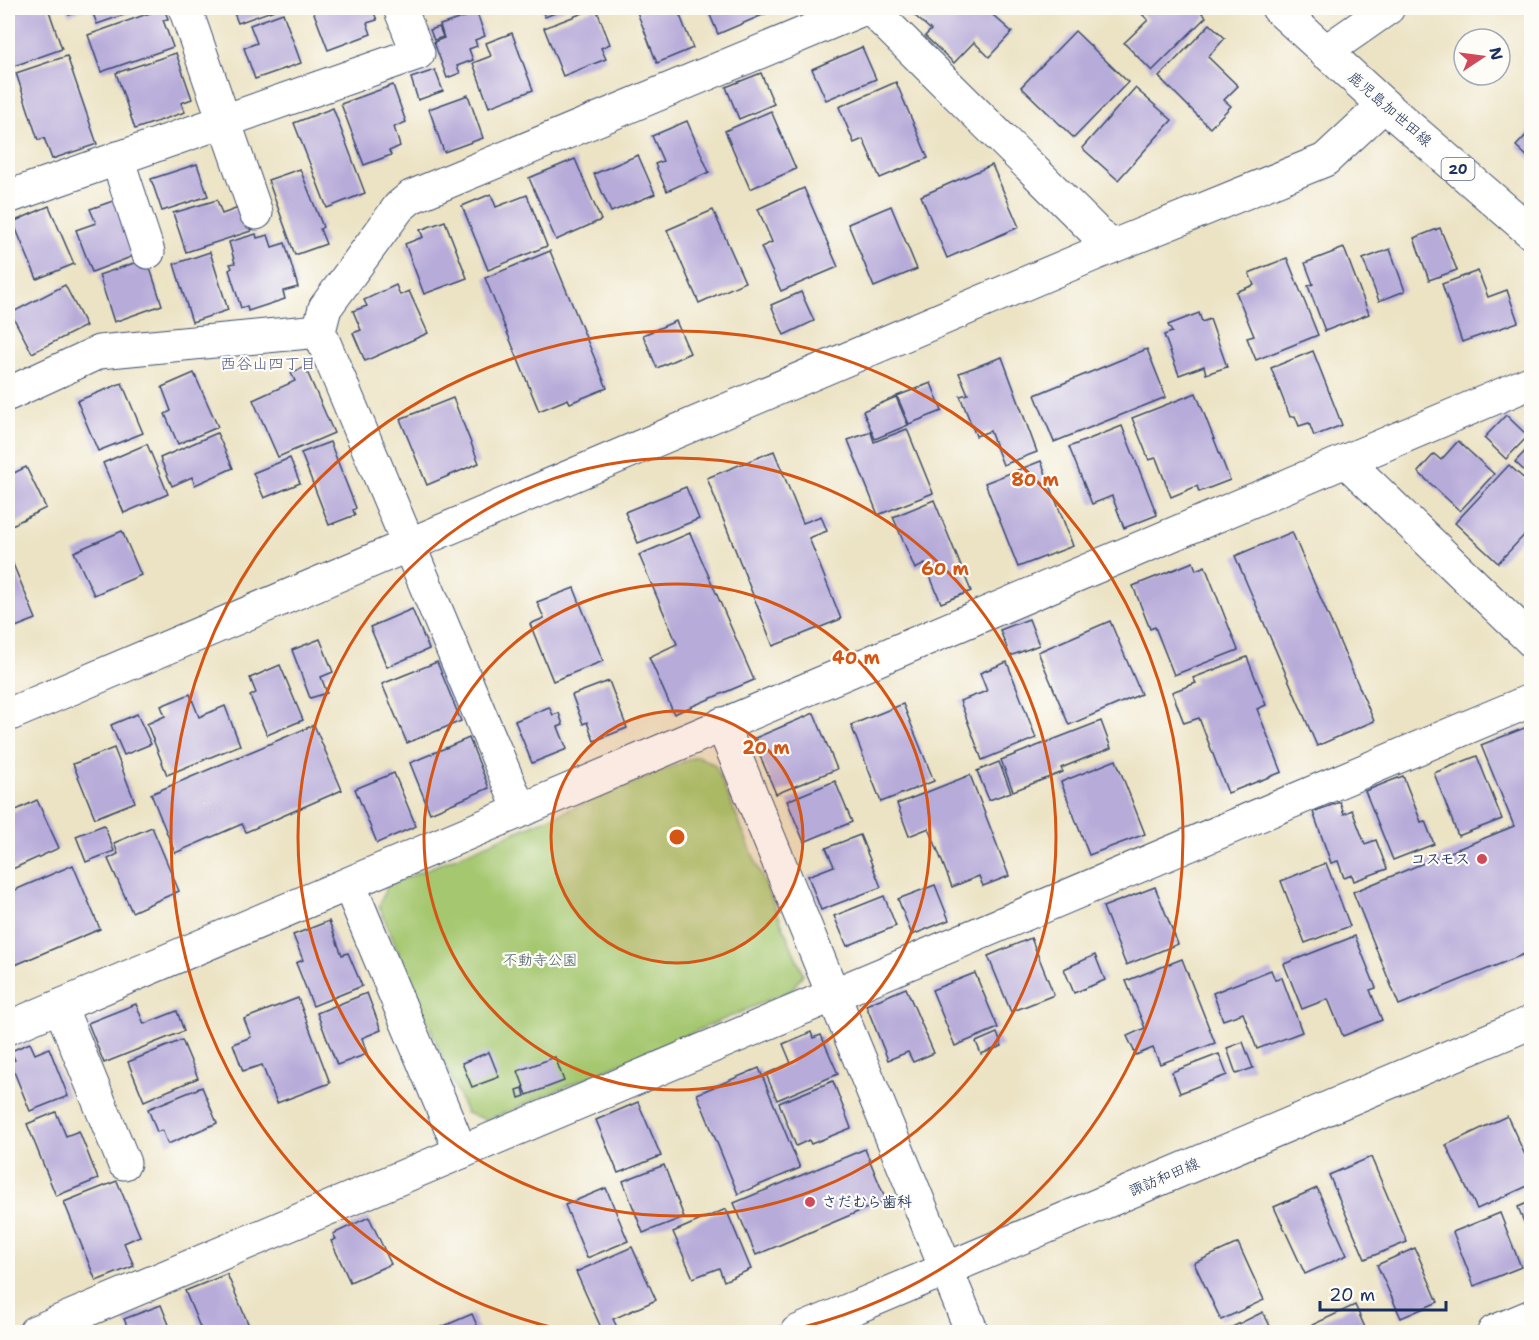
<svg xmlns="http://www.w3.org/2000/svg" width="1539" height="1340" font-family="'Shantell Sans','Klee One',sans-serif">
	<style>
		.green { fill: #a5c770; stroke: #607b67; stroke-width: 1.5 }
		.building { fill: #b7abd9 }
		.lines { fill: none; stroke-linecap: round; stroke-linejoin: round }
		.minor-casing { stroke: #3a4a6d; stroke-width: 35 }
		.major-casing { stroke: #3a4a6d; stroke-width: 35 }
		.minor { stroke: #fff; stroke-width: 33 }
		.major { stroke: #fff; stroke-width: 33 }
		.ring { fill: none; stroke: #d45514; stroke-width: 3 }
		.poi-dot { fill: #d1495b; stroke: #fdfcf7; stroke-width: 2 }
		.labels { text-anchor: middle; stroke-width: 4.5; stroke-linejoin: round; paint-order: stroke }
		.shield { fill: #fdfcf7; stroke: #5f6c8c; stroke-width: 1.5 }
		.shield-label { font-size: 14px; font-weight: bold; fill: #1b2f5e }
		.street-label { font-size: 15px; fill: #1b2f5e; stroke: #fdfcf7 }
		.poi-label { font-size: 15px; font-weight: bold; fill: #1b2f5e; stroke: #fdfcf7; text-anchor: end }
		.park-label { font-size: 15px; fill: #445d63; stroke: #fdfcf7 }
		.neighbourhood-label { font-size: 16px; fill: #525a89; stroke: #fdfcf7 }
		.centre { fill: #d45514; stroke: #fdfcf7; stroke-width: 3 }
		.ring-label { font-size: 18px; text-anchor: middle; font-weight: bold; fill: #d45514; stroke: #fdfcf7; stroke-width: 4.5; stroke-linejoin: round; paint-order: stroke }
	</style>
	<rect width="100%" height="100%" fill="#fdfcf7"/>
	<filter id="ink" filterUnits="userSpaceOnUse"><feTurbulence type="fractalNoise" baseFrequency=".0167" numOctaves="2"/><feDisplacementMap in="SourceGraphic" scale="12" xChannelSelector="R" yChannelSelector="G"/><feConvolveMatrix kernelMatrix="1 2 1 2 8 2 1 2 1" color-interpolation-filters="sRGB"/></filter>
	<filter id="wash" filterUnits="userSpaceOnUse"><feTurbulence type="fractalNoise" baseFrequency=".008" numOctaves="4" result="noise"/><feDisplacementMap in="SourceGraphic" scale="24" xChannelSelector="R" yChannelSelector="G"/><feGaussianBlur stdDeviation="1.35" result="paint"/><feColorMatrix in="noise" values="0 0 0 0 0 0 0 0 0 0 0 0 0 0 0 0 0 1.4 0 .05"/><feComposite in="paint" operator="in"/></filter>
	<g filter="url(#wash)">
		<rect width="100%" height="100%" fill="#ece3c4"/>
		<polygon class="green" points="697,756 715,765 803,974 792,990 488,1120 466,1113 379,906 387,886"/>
		<g id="blocks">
			<g class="building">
				<polygon points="21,8 48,8 62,49 11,67 8,58 8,12"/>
				<polygon points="66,8 88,8 69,15"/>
				<polygon points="91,8 144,8 97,24"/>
				<polygon points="164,8 168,19 163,20 173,47 101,72 88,35"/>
				<polygon points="232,8 280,8 238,23"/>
				<polygon points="312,8 372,8 377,20 367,23 371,34 328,50"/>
				<polygon points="455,8 472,8 457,14"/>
				<polygon points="541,8 567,8 545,17"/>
				<polygon points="596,8 610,44 601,48 606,59 563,76 544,28"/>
				<polygon points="648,8 677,8 693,48 657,63 637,12"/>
				<polygon points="707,8 779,8 718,34"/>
				<polygon points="906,8 985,8 1012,32 989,57 974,42 954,63 925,36 931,30"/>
				<polygon points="1143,8 1197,8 1206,17 1152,71 1124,43 1148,20 1139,11"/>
				<polygon points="283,13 301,63 255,79 244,48 257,43 250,25"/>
				<polygon points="477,13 485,36 475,40 477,46 469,49 473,60 457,66 460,73 447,78 434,42 444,38 440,25"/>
				<polygon points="1210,24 1225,38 1208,57 1238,86 1224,100 1231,106 1210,128 1159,77"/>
				<polygon points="439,27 443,37 434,40 430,30"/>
				<polygon points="1075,31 1128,82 1074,138 1021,87"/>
				<polygon points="512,33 533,90 489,107 473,63 491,56 486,43"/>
				<polygon points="862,47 876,79 826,100 812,69"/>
				<polygon points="176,53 192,99 181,103 185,112 135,129 116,73"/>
				<polygon points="67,56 97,144 52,159 44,138 38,140 16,73"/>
				<polygon points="435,70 443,91 418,100 411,78"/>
				<polygon points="761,73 774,104 739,119 726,87"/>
				<polygon points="896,82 928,158 880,178 863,139 854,143 839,107"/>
				<polygon points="393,85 406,122 394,127 400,146 389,151 391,155 364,165 341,104"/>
				<polygon points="1135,88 1172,120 1118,180 1082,148"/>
				<polygon points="468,95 483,138 444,152 429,109"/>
				<polygon points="333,108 365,193 327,208 294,123"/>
				<polygon points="771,111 796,169 750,189 725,131"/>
				<polygon points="687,121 709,172 667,191 655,164 663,161 652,136"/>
				<polygon points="1532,129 1532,161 1516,146"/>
				<polygon points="638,155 655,194 611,212 594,174"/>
				<polygon points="575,159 601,220 556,240 529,178"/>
				<polygon points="197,164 208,196 162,211 151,179"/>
				<polygon points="992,165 1019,227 947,258 921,196"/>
				<polygon points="300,169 323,227 320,229 326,244 295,255 268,180"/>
				<polygon points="804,188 838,267 781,291 761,247 772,242 758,209"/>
				<polygon points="491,194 496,207 527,195 547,246 488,270 462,206"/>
				<polygon points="116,200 136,255 92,272 76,230 96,223 90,209"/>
				<polygon points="217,200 222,214 244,206 251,231 186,252 173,213"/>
				<polygon points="49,206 74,264 37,279 13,222"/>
				<polygon points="891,206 917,269 874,287 848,224"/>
				<polygon points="713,210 745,282 699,303 667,230"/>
				<polygon points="445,221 467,278 424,294 405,244 423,237 420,230"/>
				<polygon points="1440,228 1457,270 1429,280 1414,238"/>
				<polygon points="256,234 257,238 268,235 272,247 285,243 298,287 283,291 285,299 248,311 247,306 241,308 229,270 232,268 230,264 235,263 229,242"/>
				<polygon points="1344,248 1369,314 1325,331 1308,286 1313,284 1305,263"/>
				<polygon points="1390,249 1405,291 1379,301 1363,259"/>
				<polygon points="550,251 607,388 570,403 568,399 539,411 485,278"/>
				<polygon points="210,252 228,310 192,322 174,264"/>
				<polygon points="1287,258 1318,335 1256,360 1247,338 1254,336 1236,292 1254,285 1249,273"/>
				<polygon points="140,261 142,267 149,265 162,305 114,322 99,275"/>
				<polygon points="1478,271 1488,297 1507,290 1518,322 1462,342 1442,284"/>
				<polygon points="65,285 86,326 32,353 11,313"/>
				<polygon points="396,285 400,295 409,291 428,333 365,361 353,333 361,330 353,311 367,306 364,300"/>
				<polygon points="801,292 814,321 784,335 771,305"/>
				<polygon points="1199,313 1202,322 1210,319 1227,367 1206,374 1204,366 1179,375 1164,335 1172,332 1168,325"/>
				<polygon points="676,321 690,353 657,368 643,335"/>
				<polygon points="1147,349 1166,397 1054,442 1035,395"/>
				<polygon points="1313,351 1342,425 1314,436 1309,423 1299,426 1295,416 1290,417 1271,368"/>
				<polygon points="1002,357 1037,452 1003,465 990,431 976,436 960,396 968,394 959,373"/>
				<polygon points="305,367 334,433 278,457 253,400 295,381 291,373"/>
				<polygon points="194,373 218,427 178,444 165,414 171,411 162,387"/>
				<polygon points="122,383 143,433 98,451 77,401"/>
				<polygon points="931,383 942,411 909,424 897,396"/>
				<polygon points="1196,393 1230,480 1199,492 1197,486 1171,497 1156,458 1149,460 1132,418"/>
				<polygon points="896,397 908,425 875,439 863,411"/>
				<polygon points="453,398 479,463 427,485 400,419"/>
				<polygon points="1506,415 1528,436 1506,459 1484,438"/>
				<polygon points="1122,426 1157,515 1124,528 1112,496 1092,504 1069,447"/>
				<polygon points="907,429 933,493 878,515 848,440 871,432 874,442"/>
				<polygon points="217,433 233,468 195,485 192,477 172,486 160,458"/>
				<polygon points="1458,441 1494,474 1460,511 1418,472 1434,454 1441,460"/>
				<polygon points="330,442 356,508 353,510 355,515 329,525 301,453"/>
				<polygon points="147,444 168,494 124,513 103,463"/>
				<polygon points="1532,444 1532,478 1515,462"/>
				<polygon points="774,451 803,523 821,516 827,531 809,538 841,619 773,646 707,478"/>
				<polygon points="290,458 300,483 264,498 253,473"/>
				<polygon points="8,459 14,473 26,467 46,508 8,527"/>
				<polygon points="1041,461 1073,546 1018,567 985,483"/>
				<polygon points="1509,465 1532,486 1532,527 1498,563 1455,523"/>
				<polygon points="686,487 699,519 638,543 625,512"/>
				<polygon points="934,500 971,591 941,603 925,564 915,569 893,517"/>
				<polygon points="122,531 141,575 94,595 74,552"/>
				<polygon points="1292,532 1374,721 1317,746 1235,556"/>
				<polygon points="690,533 754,680 674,714 649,657 677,644 639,555"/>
				<polygon points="8,552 36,619 8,630"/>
				<polygon points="1193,562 1196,570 1205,566 1238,650 1174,675 1155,627 1150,629 1133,586"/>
				<polygon points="574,588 603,661 553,681 530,624 544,618 537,602"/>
				<polygon points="412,609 429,649 387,667 370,627"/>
				<polygon points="1029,619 1039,645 1010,656 1000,630"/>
				<polygon points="1110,621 1141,694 1069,725 1038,652"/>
				<polygon points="320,639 333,672 321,677 327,693 310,698 292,650"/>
				<polygon points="1247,657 1266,705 1257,709 1282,772 1228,793 1199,718 1184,723 1172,692 1196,683 1193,678"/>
				<polygon points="437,662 461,721 407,743 382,684"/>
				<polygon points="1007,662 1036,738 982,760 960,701 987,691 980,673"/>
				<polygon points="280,665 303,720 267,735 250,696 256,693 250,678"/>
				<polygon points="609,681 627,728 594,741 587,722 583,724 572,695"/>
				<polygon points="190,694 199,717 225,706 240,745 167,775 147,724 165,716 161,706"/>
				<polygon points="903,704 934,781 881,802 851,725"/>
				<polygon points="549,707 553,715 559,713 563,725 558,727 567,749 532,763 515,721"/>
				<polygon points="814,713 837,769 776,794 753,739"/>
				<polygon points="137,714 151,744 124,755 111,725"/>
				<polygon points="1101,721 1111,748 1061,768 1063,772 1013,791 1001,760"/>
				<polygon points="314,725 342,790 246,832 242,824 175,853 151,794"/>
				<polygon points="1532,725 1532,951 1399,1005 1353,892 1514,826 1481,745"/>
				<polygon points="469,738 489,788 430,813 410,763"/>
				<polygon points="114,748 135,802 95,818 73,764"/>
				<polygon points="1477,756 1502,819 1458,836 1434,773"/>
				<polygon points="1116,760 1145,834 1089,855 1061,782"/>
				<polygon points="999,762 1011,792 989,800 977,771"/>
				<polygon points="394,773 416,826 377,843 355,789"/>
				<polygon points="970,775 1009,876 983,886 979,876 952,887 929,828 909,836 897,804"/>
				<polygon points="1403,776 1421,822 1425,821 1434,844 1393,860 1365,791"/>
				<polygon points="835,781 852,822 804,842 787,801"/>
				<polygon points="37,800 59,848 8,871 8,814"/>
				<polygon points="1340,802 1344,814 1352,810 1365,844 1376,840 1387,869 1354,881 1352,875 1344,878 1338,861 1331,863 1313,812"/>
				<polygon points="104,825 114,851 86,862 76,836"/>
				<polygon points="152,827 179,891 132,912 108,859 118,854 114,843"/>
				<polygon points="860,835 881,887 821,910 808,876 834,866 826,848"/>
				<polygon points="1326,863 1350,926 1305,943 1281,881"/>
				<polygon points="73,865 100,929 8,968 8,893"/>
				<polygon points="935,885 949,920 912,935 898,899"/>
				<polygon points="1155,887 1178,944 1126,965 1103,907"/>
				<polygon points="884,896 896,926 847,946 834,916"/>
				<polygon points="329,921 342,955 348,953 362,986 313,1006 296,963 303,960 293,935"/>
				<polygon points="1355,936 1376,988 1370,990 1382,1020 1343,1036 1328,999 1302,1009 1284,964"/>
				<polygon points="1031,938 1054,995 1011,1012 988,956"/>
				<polygon points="1095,955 1105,980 1074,993 1064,969"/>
				<polygon points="1182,959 1215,1043 1160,1064 1153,1048 1136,1055 1127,1036 1145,1028 1126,981"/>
				<polygon points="1271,970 1275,980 1282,978 1302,1032 1257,1049 1243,1013 1223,1020 1213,993"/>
				<polygon points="975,973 998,1028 955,1046 932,990"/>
				<polygon points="906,988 934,1053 913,1062 908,1052 888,1060 866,1005"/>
				<polygon points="367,993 381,1030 362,1038 367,1054 337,1065 317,1013"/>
				<polygon points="298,998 330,1083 277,1103 262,1065 243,1071 233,1044 251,1037 244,1019"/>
				<polygon points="136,1004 144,1024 177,1011 184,1031 104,1063 88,1023"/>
				<polygon points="811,1032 813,1038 821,1035 838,1074 777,1100 766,1074 791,1063 783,1044"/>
				<polygon points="997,1033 1002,1046 981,1054 976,1042"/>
				<polygon points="182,1040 198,1078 144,1101 128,1062"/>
				<polygon points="1243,1042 1253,1068 1236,1074 1227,1048"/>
				<polygon points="30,1043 35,1054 49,1048 68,1096 30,1111 10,1062 15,1060 11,1051"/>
				<polygon points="489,1052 499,1077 472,1087 462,1063"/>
				<polygon points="1219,1054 1227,1075 1180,1093 1172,1072"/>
				<polygon points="555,1057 564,1081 527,1095 518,1071"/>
				<polygon points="759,1068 800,1168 738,1194 697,1094"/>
				<polygon points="833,1081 851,1128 811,1144 809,1140 796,1146 779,1103"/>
				<polygon points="202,1087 217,1123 168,1144 162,1130 157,1132 148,1109"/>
				<polygon points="523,1088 525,1096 519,1098 517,1090"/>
				<polygon points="638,1102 661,1156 618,1173 596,1120"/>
				<polygon points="56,1112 66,1136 79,1131 98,1179 56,1196 27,1124"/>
				<polygon points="1507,1116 1532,1170 1532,1184 1477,1209 1446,1145"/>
				<polygon points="865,1149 886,1200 756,1255 734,1203"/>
				<polygon points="1371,1157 1407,1242 1365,1259 1329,1175"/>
				<polygon points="664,1165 684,1217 643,1233 623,1181"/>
				<polygon points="117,1181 140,1236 124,1243 134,1266 96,1281 64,1202"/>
				<polygon points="606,1188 628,1241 587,1258 565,1205"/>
				<polygon points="1317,1188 1347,1255 1305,1274 1274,1207"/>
				<polygon points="1532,1201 1532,1240 1531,1240 1518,1207"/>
				<polygon points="726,1209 751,1269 724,1281 719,1268 693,1278 673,1232"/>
				<polygon points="1500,1213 1521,1267 1474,1286 1453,1232"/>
				<polygon points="369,1217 391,1264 350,1282 331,1241 336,1239 333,1234"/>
				<polygon points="1238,1243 1264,1300 1221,1320 1194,1263"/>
				<polygon points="632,1247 656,1300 613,1319 619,1331 603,1332 576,1272"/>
				<polygon points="1415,1248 1438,1302 1401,1318 1377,1265"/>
				<polygon points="227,1274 250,1328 239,1332 202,1332 185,1291"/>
				<polygon points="161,1305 172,1332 130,1332 124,1319"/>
				<polygon points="1355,1305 1367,1332 1316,1332 1312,1325"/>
				<polygon points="1263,1312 1273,1332 1227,1332 1226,1330"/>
				<polygon points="472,1314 480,1332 430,1332"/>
			</g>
		</g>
	</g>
	<g filter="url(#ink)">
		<use href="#blocks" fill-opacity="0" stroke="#3a4a6d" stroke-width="1.5"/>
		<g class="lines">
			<g class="minor-casing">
				<g id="minor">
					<polyline points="185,8 256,213"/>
					<polyline points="870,8 1111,247"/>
					<polyline points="1325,52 1388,8"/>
					<polyline points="117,158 148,252"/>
					<polyline points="8,197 418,53 400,8"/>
					<polyline points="8,394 99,352 319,331"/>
					<polyline points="1346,461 1532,641"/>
					<polyline points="8,715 1111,247 1325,160 1384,105"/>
					<polyline points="722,724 972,1332"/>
					<polyline points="520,810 319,331 325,308 399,207 411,197 865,8"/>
					<polyline points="349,884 461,1152"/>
					<polyline points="60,1006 124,1163"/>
					<polyline points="8,1028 1532,382"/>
					<polyline points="35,1332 1532,700"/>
					<polyline points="797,1332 1532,1022"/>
					<polyline points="1494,1332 1532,1316"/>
				</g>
			</g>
			<g class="major-casing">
				<polyline id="major" points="1278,8 1384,105 1532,233"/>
			</g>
			<use href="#minor" class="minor"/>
			<use href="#major" class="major"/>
		</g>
	</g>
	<circle cx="677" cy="837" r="126" fill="#d45514" fill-opacity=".12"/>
	<g class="ring">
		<circle cx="677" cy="837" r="126"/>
		<circle cx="677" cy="837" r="253"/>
		<circle cx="677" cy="837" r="379"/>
		<path d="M572 1332A506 506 0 1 1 782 1332"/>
	</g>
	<g class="poi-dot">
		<circle cx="1482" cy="859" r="6"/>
		<circle cx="810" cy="1202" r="6"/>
	</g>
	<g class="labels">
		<rect class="shield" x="1441.5" y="158" width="33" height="22" rx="4.5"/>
		<g class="shield-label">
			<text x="1458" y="174">20</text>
		</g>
		<g class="street-label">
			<text transform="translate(1390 109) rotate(41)" y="5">鹿児島加世田線</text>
			<text transform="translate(1164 1177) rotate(-23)" y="5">諏訪和田線</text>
		</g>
		<g class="poi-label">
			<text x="1470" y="864">コスモス</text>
			<text x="822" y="1207" text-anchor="start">さだむら歯科</text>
		</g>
		<g class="park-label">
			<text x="540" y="965">不動寺公園</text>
		</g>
		<g class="neighbourhood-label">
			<text x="268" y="369">西谷山四丁目</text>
		</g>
	</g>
	<circle cx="677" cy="837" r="9" class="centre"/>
	<g class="ring-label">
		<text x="1035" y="486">80 m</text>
		<text x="945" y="575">60 m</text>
		<text x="856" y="664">40 m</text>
		<text x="766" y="754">20 m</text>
	</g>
	<rect width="1539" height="1340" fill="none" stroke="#fdfcf7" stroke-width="30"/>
	<g transform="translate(1482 57) rotate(77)"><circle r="28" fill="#fdfcf7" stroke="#a3aaba" stroke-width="1.5"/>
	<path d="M0-4.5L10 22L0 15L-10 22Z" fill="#d1495b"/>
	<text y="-9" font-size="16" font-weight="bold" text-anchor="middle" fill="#1b2f5e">N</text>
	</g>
	<path d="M1320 1301v9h126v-9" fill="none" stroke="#1b2f5e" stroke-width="3"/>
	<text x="1329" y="1301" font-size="18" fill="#1b2f5e" stroke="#fdfcf7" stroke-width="4.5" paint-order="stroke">20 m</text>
</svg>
